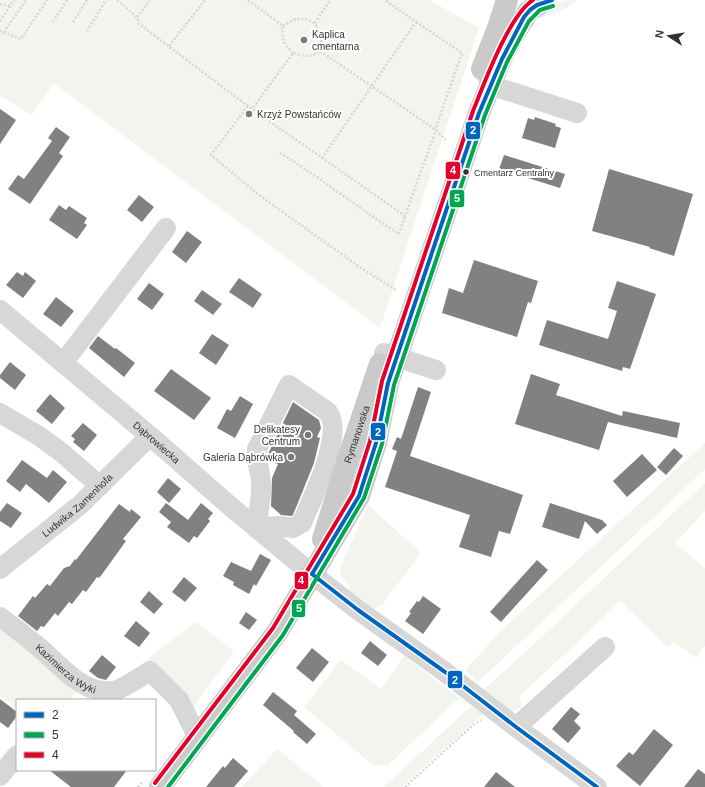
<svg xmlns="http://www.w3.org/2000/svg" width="705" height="787" font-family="Helvetica,sans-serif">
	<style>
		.green { fill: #f1f5ed }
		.building { fill: #818181 }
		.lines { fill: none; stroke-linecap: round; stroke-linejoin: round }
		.path { stroke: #d6d6d6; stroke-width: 2.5; stroke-dasharray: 2 2; stroke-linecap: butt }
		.minor { stroke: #d7d7d7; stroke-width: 20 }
		.major { stroke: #cacaca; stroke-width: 22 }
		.bus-1-casing { stroke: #fff; stroke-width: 7 }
		.bus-2-casing { stroke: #fff; stroke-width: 7 }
		.bus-3-casing { stroke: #fff; stroke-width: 7 }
		.bus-1 { stroke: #0065bd; stroke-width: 4 }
		.bus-2 { stroke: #00a651; stroke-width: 4 }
		.bus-3 { stroke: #e4002b; stroke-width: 4 }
		.poi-dot { fill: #7a7a7a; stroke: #fff; stroke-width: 1.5 }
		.bus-dot { fill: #333; stroke: #fff; stroke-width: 1.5 }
		.labels { text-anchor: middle; stroke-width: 4; stroke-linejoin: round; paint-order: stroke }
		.bus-label { font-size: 9px; fill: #333; stroke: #fff; text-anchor: start }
		.poi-label { font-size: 10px; fill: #333; stroke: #fff; text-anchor: start }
		.street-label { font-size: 10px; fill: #333; stroke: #fff }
		.line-badge { stroke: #fff; stroke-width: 1.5 }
		.badge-label { font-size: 11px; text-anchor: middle; font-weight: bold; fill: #fff }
	</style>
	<rect width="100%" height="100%" fill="#fff"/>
	<g class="green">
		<polygon points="0,0 429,0 479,28 380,328 54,83 31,115 0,95"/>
		<polygon points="568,0 577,0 567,8 535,20 544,8"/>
		<polygon points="705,443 705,469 478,682 465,670 504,628"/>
		<path d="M705 483V511L675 543 705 568V646L696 658 674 642 668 647 620 601C587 634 552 665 519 697L522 706 511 713 482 691 532 646Z"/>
		<polygon points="368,505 421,553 381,606 372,609 349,591 350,587 341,577 340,568"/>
		<polygon points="195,622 234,651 192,709 171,678 144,662"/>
		<polygon points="0,625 78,689 70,700 17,700 17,708 0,696"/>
		<polygon points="404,656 459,698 387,766 372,764 304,707 341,660 381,689"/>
		<polygon points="471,706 483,714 401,787 384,787"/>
		<polygon points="277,749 324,787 242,787"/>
	</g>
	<g class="building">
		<polygon points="0,109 16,120 0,144"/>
		<polygon points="535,117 556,124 555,126 561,128 555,148 522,138 528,118 534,120"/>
		<polygon points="56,127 70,137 59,153 63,156 30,204 8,189 18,175 24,179 52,141 48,138"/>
		<polygon points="504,155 565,174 560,188 499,169"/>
		<polygon points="609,169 693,194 674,256 649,248 650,247 592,231"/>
		<polygon points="139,195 154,207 142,222 127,210"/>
		<polygon points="59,205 66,210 69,206 87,218 84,223 87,225 77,239 49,220"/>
		<polygon points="187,231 202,242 186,263 172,252"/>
		<polygon points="474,260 538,281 531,303 528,302 517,337 442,313 449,288 463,293"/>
		<polygon points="17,272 23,276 25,272 36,281 23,298 6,285"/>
		<polygon points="239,278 262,294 253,308 229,292"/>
		<polygon points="617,281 656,294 630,369 623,367 622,371 539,345 547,320 608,339 617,311 608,308"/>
		<polygon points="149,283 164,294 152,310 137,299"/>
		<polygon points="202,290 222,304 213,315 194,301"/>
		<polygon points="56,297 74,311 61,327 43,314"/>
		<polygon points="212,334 229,345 216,365 199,353"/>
		<polygon points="98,336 115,349 116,348 135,363 124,377 89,348"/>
		<polygon points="10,362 26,375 15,390 0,378 0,375"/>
		<polygon points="171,369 211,398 194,420 154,391"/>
		<polygon points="531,374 560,384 556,395 622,416 623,411 680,423 677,438 608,422 599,450 515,424"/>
		<polygon points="418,387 431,392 410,456 523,495 510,534 499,531 491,557 459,547 470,515 385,487 397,451 392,449 397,437 401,439"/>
		<polygon points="50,394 65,408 52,424 36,411"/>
		<polygon points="240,396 253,404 235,438 217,428 227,409 231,411"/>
		<polygon points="293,402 319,420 321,428 317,437 320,438 314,463 293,515 291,516 281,515 271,506 272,478 278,464 269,461 268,454"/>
		<polygon points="83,423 97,435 84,451 73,442 75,439 71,436"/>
		<polygon points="674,448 683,456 666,475 657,467"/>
		<polygon points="642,454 657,470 627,497 613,481"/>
		<polygon points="22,460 47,478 53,470 67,482 49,503 26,484 20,492 6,481"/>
		<polygon points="168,478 181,489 169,503 157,492"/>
		<polygon points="7,503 22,513 11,528 0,521 0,512"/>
		<polygon points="166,503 188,520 201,503 213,513 208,519 210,521 197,538 194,536 189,543 167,527 171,522 159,512"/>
		<polygon points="550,503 602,520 607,525 597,534 585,521 579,539 542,527"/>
		<polygon points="119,504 130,512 131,509 141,517 123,539 126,541 103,573 99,578 97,577 86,592 83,590 72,604 69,602 58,616 55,613 44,627 41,626 37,631 18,616 33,596 35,598 47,584 50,586 64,568 70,566 75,559 76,560"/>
		<polygon points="260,554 271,560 256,586 254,584 249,594 233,585 234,582 223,576 231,562 251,571"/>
		<polygon points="537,560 548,570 501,622 490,612"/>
		<polygon points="184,577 197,588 185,602 172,592"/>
		<polygon points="149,591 163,604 154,614 140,602"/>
		<polygon points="423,596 441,609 423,634 405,621 411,613 409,612 417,601 419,602"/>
		<polygon points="246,612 257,620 249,630 239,623"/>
		<polygon points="136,621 150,633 139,647 124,636"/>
		<polygon points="370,641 387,655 378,666 361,653"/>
		<polygon points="312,648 329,662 313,682 296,668"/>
		<polygon points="102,655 116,667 106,680 98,678 89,671"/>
		<polygon points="273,692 297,711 294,715 316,734 307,744 293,732 294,731 263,705"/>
		<polygon points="0,699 17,712 17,716 8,728 0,722"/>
		<polygon points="571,707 580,714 574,721 581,728 568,743 552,729"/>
		<polygon points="654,729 673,745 640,786 616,766 629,752 633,755"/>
		<polygon points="233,758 248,771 234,787 206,787 223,766 225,768"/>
		<polygon points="698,769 705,774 705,787 684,787"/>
		<polygon points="49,770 127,770 114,787 71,787"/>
		<polygon points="496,772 515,787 484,787"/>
	</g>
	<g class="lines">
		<g class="path">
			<polyline points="117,0 137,17 139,24 248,106 405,216 436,130"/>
			<path d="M248 0 283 26C281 38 284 45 293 53"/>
			<polyline points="0,4 10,6"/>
			<polyline points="137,17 150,0"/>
			<polyline points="0,21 14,0"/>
			<polyline points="53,22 67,0"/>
			<polyline points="73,22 87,0"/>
			<polyline points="416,22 462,53 435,130"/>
			<polyline points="315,23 330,0"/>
			<path d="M283 26C305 9 327 24 320 51"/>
			<polyline points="0,31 21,39 47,0"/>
			<polyline points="87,31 106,0"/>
			<polyline points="4,32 26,0"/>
			<polyline points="169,46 205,0"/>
			<polyline points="248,106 211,155 259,195 358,266 396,290"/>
			<path d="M250 107 253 108 293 53C302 56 312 58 320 51L436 130 446 140"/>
			<path d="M280 153C321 178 358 208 399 234L405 216"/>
			<polyline points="322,158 416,22 385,0"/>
			<polyline points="138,787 143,781"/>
			<polyline points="405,787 474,724 481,720"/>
		</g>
		<g class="minor">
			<polyline points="487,69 487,76 490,85 577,113"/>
			<path id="s1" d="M0 310 150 436 230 506 312 574 358 610 445 672 516 727 597 787"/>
			<polyline points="384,353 436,370"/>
			<polyline points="63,363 166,228"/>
			<path d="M289 385 328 412C345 434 311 500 302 523L293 528 279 526 256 528C258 515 262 495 261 483 261 471 255 462 257 449Z"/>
			<polyline points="0,413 39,436 61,452 100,486"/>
			<path id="s2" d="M0 569 80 505 150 436"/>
			<path id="s3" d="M0 617C14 627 28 638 41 649 61 666 83 695 113 691 122 690 142 676 150 671L179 700 198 738"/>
			<polyline points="516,727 605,647"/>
			<polyline points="0,776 17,755"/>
		</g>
		<g class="major">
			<polyline points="482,69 498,28 507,0"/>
			<path id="s4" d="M323 539 345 468 380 364"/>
			<polyline points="160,787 278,631 359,496 376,443 388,383 479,113 501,59 512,37 528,12 533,8 544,1"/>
		</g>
		<g class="bus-1-casing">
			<g id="bus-1">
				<polyline points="312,574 359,496 376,443 388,383 479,113 502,59 524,17 530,10 537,5 552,0"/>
				<polyline points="312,574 358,610 445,672 516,727 597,787"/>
			</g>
		</g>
		<g class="bus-2-casing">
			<polyline id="bus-2" points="168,787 283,635 364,498 382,444 394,385 485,115 507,62 529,21 540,10 553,6"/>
		</g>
		<g class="bus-3-casing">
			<path id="bus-3" d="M155 783 273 628 353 494 370 441 382 381 473 111C484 84 509 15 533 0"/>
		</g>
		<use href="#bus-1" class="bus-1"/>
		<use href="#bus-2" class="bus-2"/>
		<use href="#bus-3" class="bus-3"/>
	</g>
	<g class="poi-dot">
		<circle cx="304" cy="40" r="4"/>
		<circle cx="249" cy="114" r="4"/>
		<circle cx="308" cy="435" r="4"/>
		<circle cx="291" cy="457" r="4"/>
	</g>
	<circle class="bus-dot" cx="466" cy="172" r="3.5"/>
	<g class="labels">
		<g class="bus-label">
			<text x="474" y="176">Cmentarz Centralny</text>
		</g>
		<g class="poi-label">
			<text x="312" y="38">Kaplica<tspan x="312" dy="12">cmentarna</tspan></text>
			<text x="257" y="118">Krzyż Powstańców</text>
			<text x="300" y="433" text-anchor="end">Delikatesy<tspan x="300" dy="12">Centrum</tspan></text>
			<text x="283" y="461" text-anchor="end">Galeria Dąbrówka</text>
		</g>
		<g class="street-label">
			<text dy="4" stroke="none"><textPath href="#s4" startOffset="110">Rymanowska</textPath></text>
			<text dy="4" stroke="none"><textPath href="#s1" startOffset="205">Dąbrowiecka</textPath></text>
			<text dy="4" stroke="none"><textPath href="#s2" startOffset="100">Ludwika Zamenhofa</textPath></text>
			<text dy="4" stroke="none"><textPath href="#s3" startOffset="84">Kazimierza Wyki</textPath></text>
		</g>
	</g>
	<g class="line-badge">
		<rect x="465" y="121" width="16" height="19" rx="4" fill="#0065bd"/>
		<rect x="445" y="161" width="16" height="19" rx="4" fill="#e4002b"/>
		<rect x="449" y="189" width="16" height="19" rx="4" fill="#00a651"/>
		<rect x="370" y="422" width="16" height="19" rx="4" fill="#0065bd"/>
		<rect x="294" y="571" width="15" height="19" rx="4" fill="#e4002b"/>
		<rect x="291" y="599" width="15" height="19" rx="4" fill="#00a651"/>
		<rect x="447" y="670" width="16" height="19" rx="4" fill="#0065bd"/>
	</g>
	<g class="badge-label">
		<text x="473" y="134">2</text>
		<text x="453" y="174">4</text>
		<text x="457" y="202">5</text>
		<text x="378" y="436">2</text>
		<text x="301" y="584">4</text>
		<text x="299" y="612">5</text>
		<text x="455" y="684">2</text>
	</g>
	<rect x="16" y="699" width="140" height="72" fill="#ffffff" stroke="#adadad"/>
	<rect x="24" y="712" width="20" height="6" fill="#0065bd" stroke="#adadad"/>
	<text x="52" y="719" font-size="12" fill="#333333">2</text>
	<rect x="24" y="732" width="20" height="6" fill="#00a651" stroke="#adadad"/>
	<text x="52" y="739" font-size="12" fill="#333333">5</text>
	<rect x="24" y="752" width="20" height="6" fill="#e4002b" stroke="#adadad"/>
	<text x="52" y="759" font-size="12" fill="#333333">4</text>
	<g transform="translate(669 36) rotate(282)" stroke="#ffffff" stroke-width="3" paint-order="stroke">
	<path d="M0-3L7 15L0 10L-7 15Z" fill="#333333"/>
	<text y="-6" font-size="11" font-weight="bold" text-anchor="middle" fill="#333333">N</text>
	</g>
</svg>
